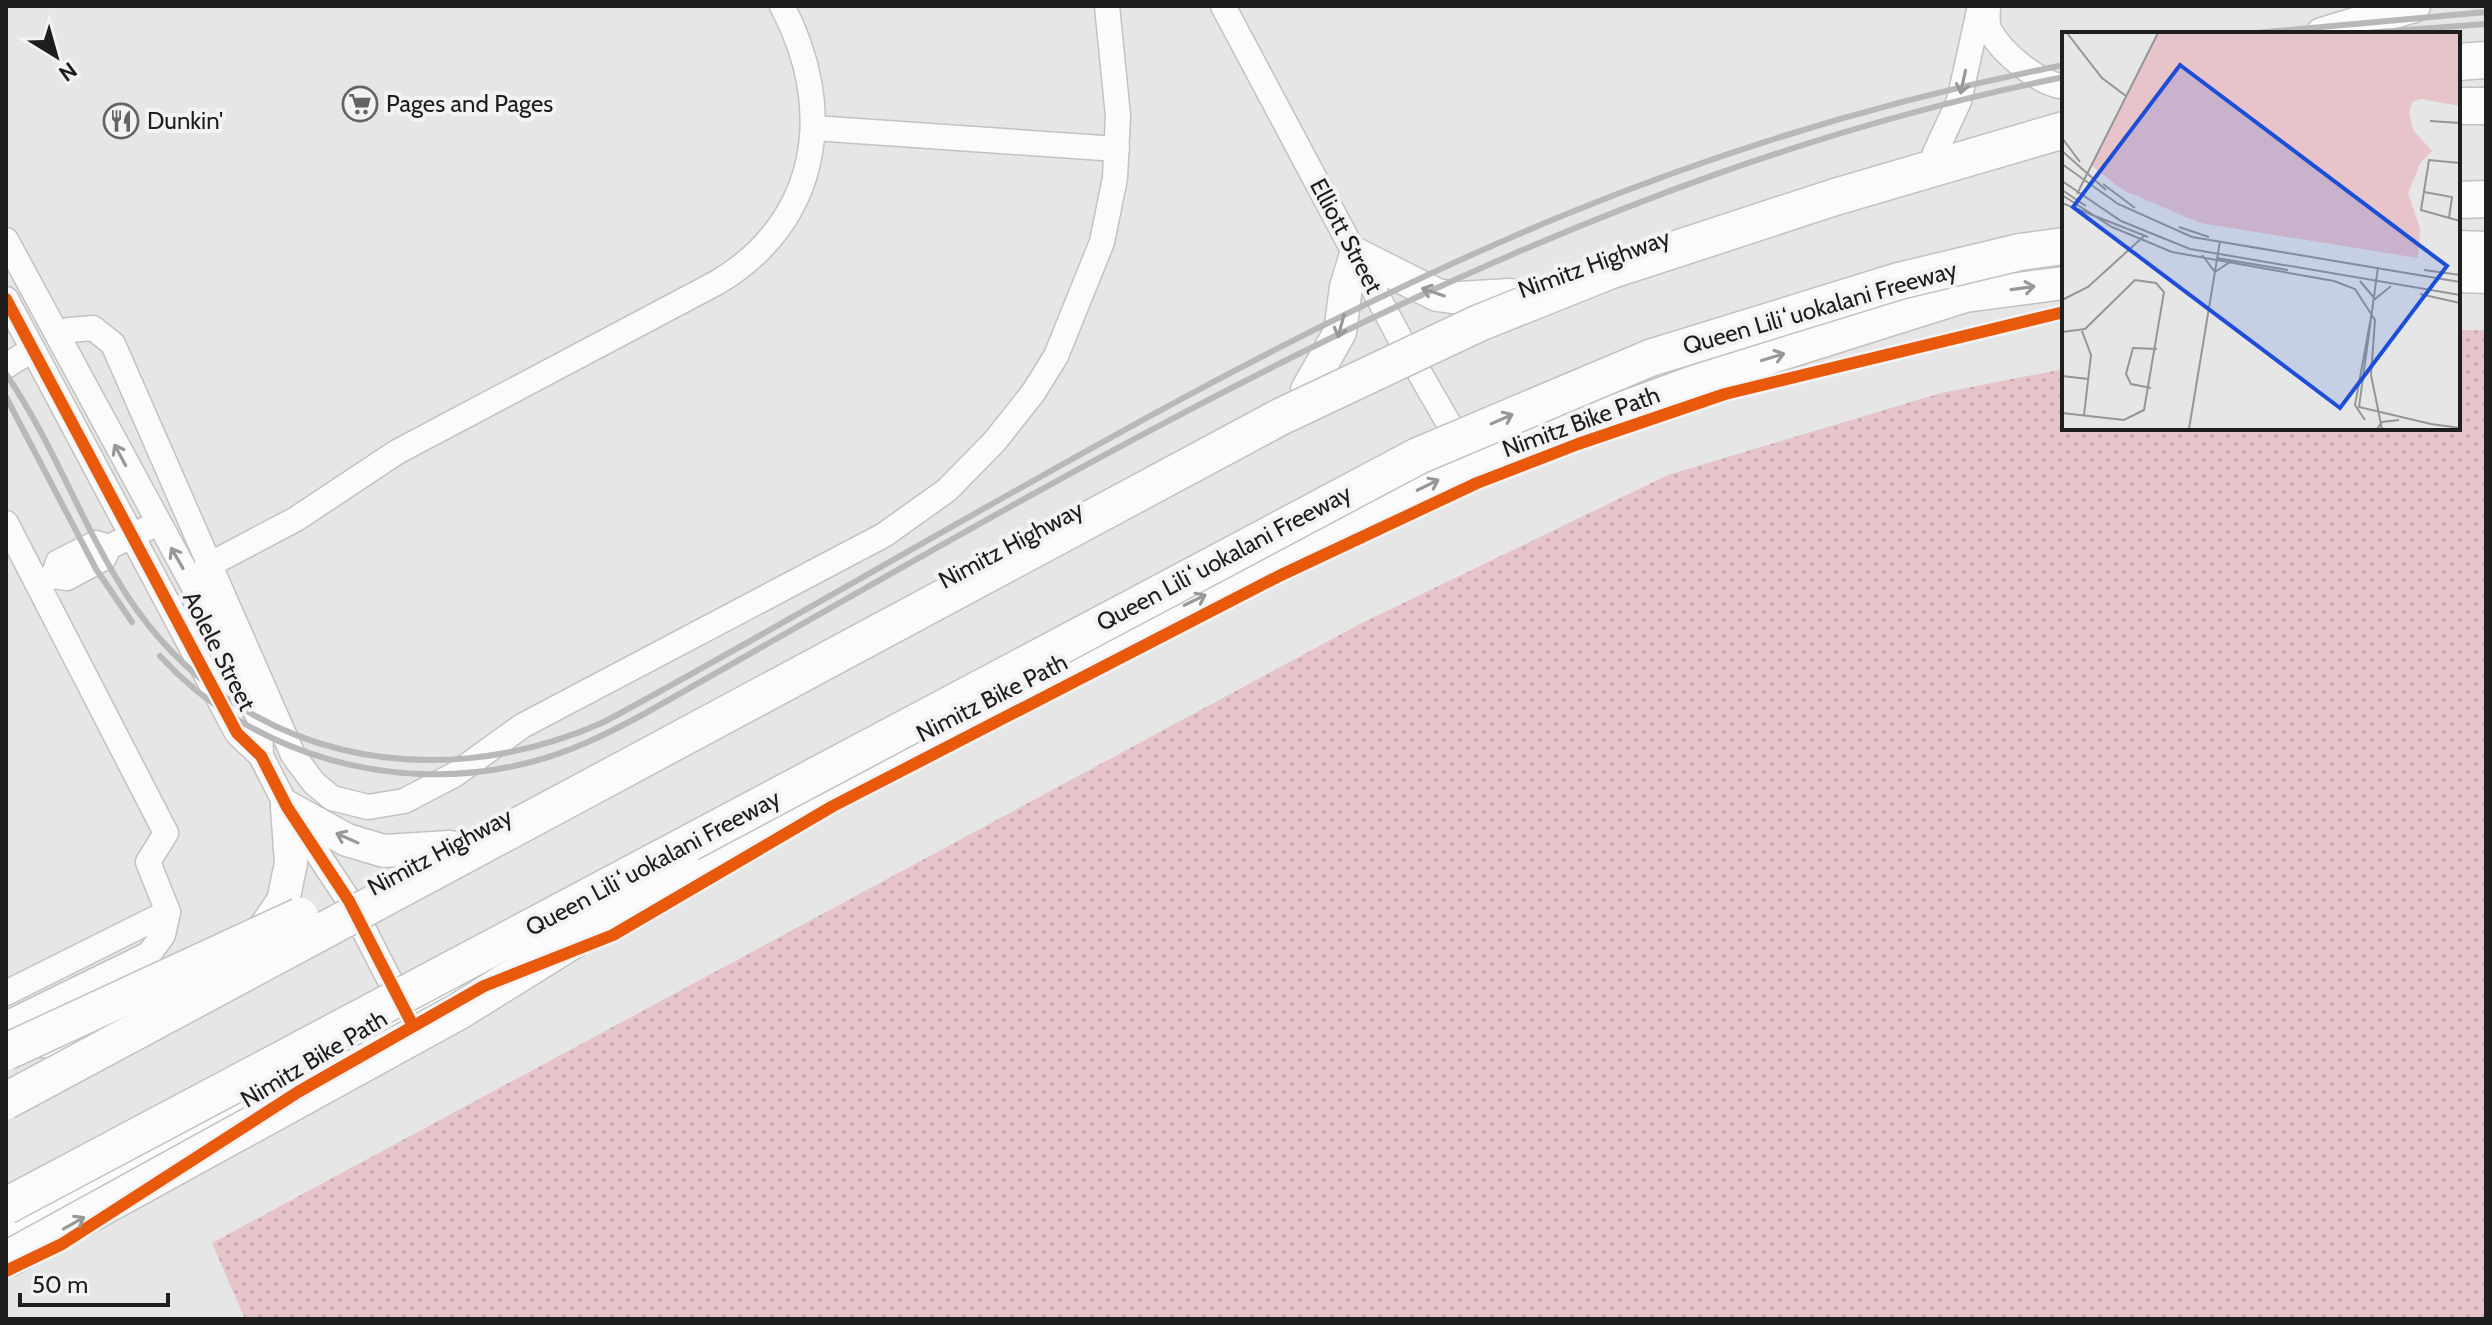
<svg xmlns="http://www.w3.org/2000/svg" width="2492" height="1325" font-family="Cabin,sans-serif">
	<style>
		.grass { fill: url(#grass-dots) }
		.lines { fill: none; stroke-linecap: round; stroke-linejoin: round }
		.minor-casing { stroke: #c3c2c3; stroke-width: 27 }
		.major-casing { stroke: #c3c2c3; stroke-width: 35 }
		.highway-casing { stroke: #c3c2c3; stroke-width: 39 }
		.minor { stroke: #fbfbfb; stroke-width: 24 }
		.major { stroke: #fbfbfb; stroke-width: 32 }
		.highway { stroke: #fbfbfb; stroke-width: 36 }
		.rail { stroke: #b9b8b9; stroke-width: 6 }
		.highway-bridge-casing { stroke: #c3c2c3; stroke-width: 39; stroke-linecap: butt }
		.highway-bridge { stroke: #fbfbfb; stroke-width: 36 }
		.cycleway-casing { stroke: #f3f3f5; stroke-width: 17 }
		.cycleway { stroke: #e8590c; stroke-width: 12 }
		.oneway { stroke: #989898 }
		.labels { text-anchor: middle; stroke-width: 8; stroke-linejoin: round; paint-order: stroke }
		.poi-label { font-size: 24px; fill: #1f1e1f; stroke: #f3f3f5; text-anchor: start }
		.street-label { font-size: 24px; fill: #1f1e1f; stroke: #f3f3f5 }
		.inset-road { fill: none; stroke: #969697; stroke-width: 2 }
		.view { fill: #1d4ed8; fill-opacity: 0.15; stroke: #1d4ed8; stroke-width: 4 }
		.inset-edge { fill: none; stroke: #1f1e1f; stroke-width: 4 }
	</style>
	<defs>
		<pattern id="grass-dots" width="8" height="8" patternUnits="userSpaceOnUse" patternTransform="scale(2)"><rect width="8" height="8" fill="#e7c3ca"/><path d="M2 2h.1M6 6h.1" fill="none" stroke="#c6a7ad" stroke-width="1.8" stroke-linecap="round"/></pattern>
	</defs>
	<rect width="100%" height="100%" fill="#e6e6e7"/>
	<polygon class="grass" points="2458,330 2486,330 2486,1319 245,1319 212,1243 1362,623 1668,475 1941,393 2064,369 2064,428 2458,428"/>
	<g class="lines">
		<g class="minor-casing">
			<g id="minor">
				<polyline points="1223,6 1404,346 1464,450"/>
				<path d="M1988 6C1988 14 1986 24 1990 31 2003 54 2038 83 2064 87"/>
				<polyline points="814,128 1117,149"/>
				<polyline points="1935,153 1959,101 1980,6"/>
				<polyline points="6,240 201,600 260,720 261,756"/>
				<polyline points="6,299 237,733 261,756 287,807 349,901 405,1010"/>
				<polyline points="69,330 93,328 113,344 293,755 314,783 332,798 368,807 404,801 454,775 522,726 884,535 947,490 995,441 1033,393 1056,356 1102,242 1115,178 1118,116 1107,6"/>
				<polyline points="6,366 22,356"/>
				<polyline points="6,523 166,833 148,862 168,912 6,993"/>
				<path d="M207 566 296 519 397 452 718 282C821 220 836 107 782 6"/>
				<polyline points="53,576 67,578 104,558 109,547 148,528"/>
				<polyline points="43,581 53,576 58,562 96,543 109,547"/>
				<polyline points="6,1024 149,954 163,935 168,912"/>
			</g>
		</g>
		<g class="major-casing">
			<g id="major">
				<polyline points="2322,34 2414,6"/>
				<polyline points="2458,276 2486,277"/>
				<polyline points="1307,390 1340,332 1346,287 1356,254 1437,295 1459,298 1510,295"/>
				<polyline points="287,807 347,840 384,851 450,847"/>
				<polyline points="660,880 1108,643 1472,463 1699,380 1965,296 2064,283"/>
				<polyline points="257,939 283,901 291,863 287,807"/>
				<path d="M6 1031C33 1044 61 1043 90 1040"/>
				<polyline points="6,1229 538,944"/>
			</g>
		</g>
		<g class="highway-casing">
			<g id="highway">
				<polyline points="2458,62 2486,60"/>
				<polyline points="2458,106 2486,106"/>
				<polyline points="1835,197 2064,130"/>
				<polyline points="2458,200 2486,199"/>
				<polyline points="2458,249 2486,250"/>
				<polyline points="2020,252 2064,246"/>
			</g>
		</g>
		<use href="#minor" class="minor"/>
		<use href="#major" class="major"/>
		<use href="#highway" class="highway"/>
		<g class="rail">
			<polyline points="2245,34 2486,12"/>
			<polyline points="2353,34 2486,24"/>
			<path d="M6 374C54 444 82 526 128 597 236 760 431 799 604 722 924 549 1232 351 1569 213 1729 148 1895 98 2064 65"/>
			<polyline points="6,397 96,569 132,622"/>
			<path d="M160 656C251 756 397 796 527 763 569 753 607 734 644 714 1097 458 1547 181 2064 77"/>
		</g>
		<g class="highway-bridge-casing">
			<g id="highway-bridge">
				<polyline points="6,1052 300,916"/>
				<polyline points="6,1101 1280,417 1479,323 1609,271 1835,197"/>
				<polyline points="6,1206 1418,456 1650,358 1899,281 2020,252"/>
				<polyline points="6,1260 459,1011 684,871"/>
			</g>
		</g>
		<use href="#highway-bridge" class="highway-bridge"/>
		<g class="cycleway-casing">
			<g id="cycleway">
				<polyline points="6,299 237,733 261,756 287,807 349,901 413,1026"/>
				<polyline points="6,1271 62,1244 298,1092 484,986 613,935 833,806 1279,576 1477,483 1578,444 1725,394 2064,312"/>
			</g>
		</g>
		<use href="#cycleway" class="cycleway"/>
	</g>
	<defs><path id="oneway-shaft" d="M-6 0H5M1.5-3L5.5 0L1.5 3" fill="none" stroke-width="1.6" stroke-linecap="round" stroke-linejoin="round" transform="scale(2)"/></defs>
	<g class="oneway">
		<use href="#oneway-shaft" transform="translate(1963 82) rotate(102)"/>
		<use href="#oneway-shaft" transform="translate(2023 288) rotate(-8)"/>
		<use href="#oneway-shaft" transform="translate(1433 292) rotate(-161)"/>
		<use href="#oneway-shaft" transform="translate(1341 326) rotate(105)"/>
		<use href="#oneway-shaft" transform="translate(1773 357) rotate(-17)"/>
		<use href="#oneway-shaft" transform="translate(1502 419) rotate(-24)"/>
		<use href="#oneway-shaft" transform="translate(120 455) rotate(-118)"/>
		<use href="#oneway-shaft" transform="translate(1428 485) rotate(-26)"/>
		<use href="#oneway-shaft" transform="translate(177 558) rotate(-120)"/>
		<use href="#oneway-shaft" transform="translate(1195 600) rotate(-26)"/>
		<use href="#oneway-shaft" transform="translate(347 838) rotate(-156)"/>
		<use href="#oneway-shaft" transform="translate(74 1223) rotate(-29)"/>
	</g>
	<defs>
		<g id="supermarket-ring" transform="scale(1.8)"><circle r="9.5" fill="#f3f3f5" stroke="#656465" stroke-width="1.5"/><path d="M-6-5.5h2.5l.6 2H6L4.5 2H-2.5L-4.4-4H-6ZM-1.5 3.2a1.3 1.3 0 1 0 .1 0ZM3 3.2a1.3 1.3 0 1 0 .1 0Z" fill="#656465"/></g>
		<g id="restaurant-ring" transform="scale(1.8)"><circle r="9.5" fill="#f3f3f5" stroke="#656465" stroke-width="1.5"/><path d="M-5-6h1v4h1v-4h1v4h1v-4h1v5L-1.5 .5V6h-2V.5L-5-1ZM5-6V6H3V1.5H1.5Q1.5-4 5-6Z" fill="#656465"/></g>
	</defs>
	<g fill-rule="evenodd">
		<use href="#supermarket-ring" x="360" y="104"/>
		<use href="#restaurant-ring" x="121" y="121"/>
	</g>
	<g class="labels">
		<g class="poi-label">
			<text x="386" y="112">Pages and Pages</text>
			<text x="147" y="129">Dunkin'</text>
		</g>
		<g class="street-label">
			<text transform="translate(1346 236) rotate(62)" y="8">Elliott Street</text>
			<text transform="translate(1594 264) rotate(-20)" y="8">Nimitz Highway</text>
			<text transform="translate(1820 308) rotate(-16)" y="8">Queen Liliʻuokalani Freeway</text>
			<text transform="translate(1581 422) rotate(-20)" y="8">Nimitz Bike Path</text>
			<text transform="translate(1011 545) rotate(-28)" y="8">Nimitz Highway</text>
			<text transform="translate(1224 558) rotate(-28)" y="8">Queen Liliʻuokalani Freeway</text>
			<text transform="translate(219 651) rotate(63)" y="8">Aolele Street</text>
			<text transform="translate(992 698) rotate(-27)" y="8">Nimitz Bike Path</text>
			<text transform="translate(440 852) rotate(-28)" y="8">Nimitz Highway</text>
			<text transform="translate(653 863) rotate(-28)" y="8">Queen Liliʻuokalani Freeway</text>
			<text transform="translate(314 1059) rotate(-31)" y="8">Nimitz Bike Path</text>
		</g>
	</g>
	<g transform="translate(2062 32)">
		<rect width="398" height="398" fill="#e6e6e7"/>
		<path d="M97 1H398V74L359 67 351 69 347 80 351 98 370 119 359 130 346 161 358 196 356 226 138 191 61 158 29 133Z" fill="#e7c3ca"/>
		<path class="inset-road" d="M5 1 40 46 64 64M368 89 398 91M0 106 18 130M0 119 44 158M398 131 367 128 359 178 398 189M0 132 56 172 130 205 398 250M0 149 59 189 128 217 398 263M41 152 73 176M0 158 24 174M362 160 390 165 387 186M15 162 96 1M0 163 50 195 110 220 272 249 293 257 313 288 309 343 320 397M0 171 86 205M117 195 147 205M140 223 153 240 168 230M155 226 226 238M316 235 297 375 369 392M362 238 398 243M298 249 313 267 329 254M358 262 398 271M0 268 26 255 82 204M20 299 29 323 22 383M0 300 23 297 73 248 94 251 102 260 82 378 62 388 0 381M0 344 26 347M89 356 69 352 64 342 71 316 95 317M303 388 293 373 311 274M369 392 398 396M127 397 158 209M315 397 320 390 337 388"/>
		<path class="view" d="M118 33 385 234 278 376 11 175Z"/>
		<rect width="398" height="398" class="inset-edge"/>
	</g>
	<rect width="2492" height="1325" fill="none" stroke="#1f1e1f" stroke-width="16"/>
	<g transform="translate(56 56) rotate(143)" stroke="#f3f3f5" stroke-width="6" paint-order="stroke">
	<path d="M0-6L14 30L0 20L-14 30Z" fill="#1f1e1f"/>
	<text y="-12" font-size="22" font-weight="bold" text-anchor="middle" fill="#1f1e1f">N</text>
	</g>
	<path d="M20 1293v12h148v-12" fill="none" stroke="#1f1e1f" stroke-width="4"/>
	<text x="32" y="1293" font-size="24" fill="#1f1e1f" stroke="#f3f3f5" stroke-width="6" paint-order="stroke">50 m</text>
</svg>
